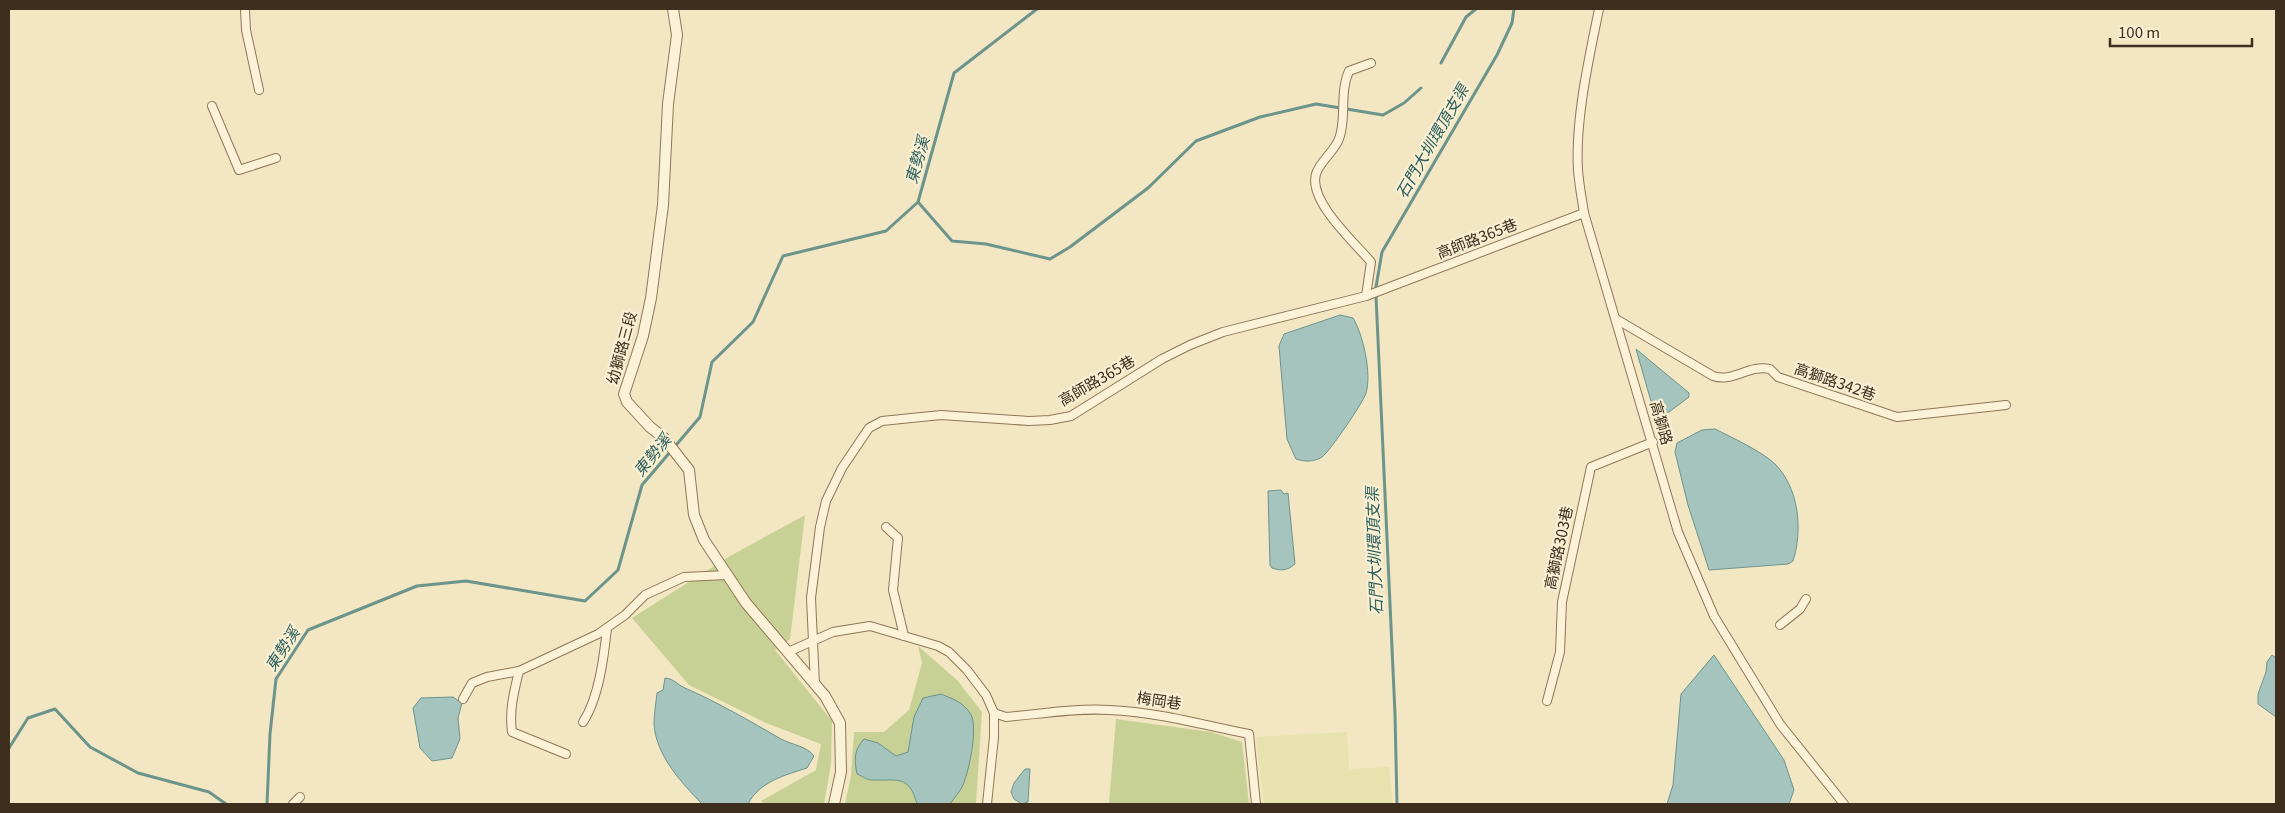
<svg xmlns="http://www.w3.org/2000/svg" width="2285" height="813" font-family="Georgia,'Noto Sans TC',serif">
	<style>
		.farmland { fill: #e8e2af }
		.green { fill: #c8d195 }
		.water { fill: #a5c4bd; stroke: #6b948b }
		.lines { fill: none; stroke-linecap: round; stroke-linejoin: round }
		.stream { stroke: #6b948b; stroke-width: 3 }
		.minor-casing { stroke: #8e7758; stroke-width: 10 }
		.tertiary-casing { stroke: #8e7758; stroke-width: 12 }
		.minor { stroke: #fcf2d7; stroke-width: 8 }
		.tertiary { stroke: #fcf2d7; stroke-width: 10 }
		.labels { text-anchor: middle; stroke-width: 4.5; stroke-linejoin: round; paint-order: stroke }
		.street-label { font-size: 15px; fill: #3d2e1d; stroke: #f9efd3 }
		.water-label { font-size: 16px; font-style: italic; fill: #2b5e5d; stroke: #f9efd3 }
	</style>
	<rect width="100%" height="100%" fill="#f2e6c3"/>
	<polygon class="farmland" points="1347,732 1349,769 1389,767 1393,804 1264,804 1256,737"/>
	<g class="green">
		<polygon points="805,515 790,639 775,650 832,721 831,764 824,804 765,804 761,801 816,770 821,744 766,723 689,685 632,618 730,556"/>
		<polygon points="918,646 957,680 982,712 976,804 845,804 851,776 854,732 884,732 909,710 922,663"/>
		<polygon points="1116,719 1211,732 1242,742 1249,804 1109,804"/>
	</g>
	<g class="water">
		<path d="M1340 315 1353 318C1363 334 1372 374 1366 393 1363 403 1330 451 1322 457 1314 462 1305 462 1296 459L1287 439 1279 346 1284 334Z"/>
		<polygon points="1636,349 1689,393 1689,397 1669,412 1658,415 1653,408"/>
		<path d="M1715 429C1731 437 1763 452 1775 464 1799 488 1803 530 1793 561L1788 564 1709 570 1688 505 1675 452 1677 443 1702 430Z"/>
		<path d="M1281 490 1284 494 1288 493 1295 564C1287 571 1281 571 1272 568L1270 565 1268 491Z"/>
		<polygon points="1714,655 1784,760 1794,790 1789,804 1667,804 1673,785 1681,694"/>
		<polygon points="2272,655 2276,658 2276,717 2258,704 2258,694 2266,672 2267,662"/>
		<path d="M665 678C675 679 676 684 685 688 717 702 750 721 781 739 792 745 807 746 814 756L807 768C785 775 759 782 748 804H702C682 783 656 756 654 724 654 714 656 703 657 693L663 690Z"/>
		<path d="M941 694C953 699 963 702 970 713 979 725 969 771 963 785 960 792 954 798 950 804H917C909 774 897 781 872 780 867 780 862 776 857 774 854 759 854 750 864 739L878 743 896 756 908 752 914 717 923 698Z"/>
		<polygon points="453,697 462,703 458,718 460,739 452,758 432,761 420,748 413,708 421,698"/>
		<polygon points="1025,769 1030,769 1028,802 1022,804 1014,799 1011,792 1014,783"/>
	</g>
	<g class="lines">
		<g class="stream">
			<polyline points="1441,63 1466,17 1476,9"/>
			<polyline points="918,202 952,241 986,244 1050,259 1070,247 1148,188 1196,141 1260,117 1316,104 1383,115 1404,103 1421,88"/>
			<polyline points="1376,287 1382,252 1497,55 1512,23 1514,9"/>
			<polyline points="1376,296 1395,714 1397,804"/>
			<polyline points="9,748 28,718 55,709 90,747 138,773 209,792 226,804"/>
			<polyline points="267,804 270,734 276,679 308,630 417,586 466,581 585,601 618,570 642,485 700,417 712,362 753,322 783,256 886,231 918,202 954,73 1037,9"/>
		</g>
		<g class="minor-casing">
			<g id="minor">
				<polyline points="245,9 246,30 259,90"/>
				<path d="M1599 9C1589 58 1575 120 1578 170 1579 184 1582 199 1584 213L1678 532 1714 616 1780 724 1844 804"/>
				<polyline points="212,106 239,170 276,158"/>
				<path d="M1366 296 1371 262C1355 243 1308 201 1316 174 1320 161 1334 152 1339 139 1347 119 1339 93 1349 71L1371 63"/>
				<path d="M1616 319 1713 376C1733 383 1749 364 1770 369L1778 377 1897 417 2006 405"/>
				<polyline points="886,527 898,538 893,590 904,636"/>
				<polyline points="1780,625 1800,609 1806,599"/>
				<polyline points="788,652 833,632 870,626 938,646 949,652 967,670 986,695 994,713 994,737 987,804"/>
				<path d="M519 671C514 692 509 710 512 732L566 754"/>
				<polyline points="815,685 811,598 820,527 826,501 842,468 869,428 882,421 941,415 1029,421 1050,420 1071,416 1162,359 1190,345 1223,332 1366,296 1584,213"/>
				<polyline points="463,699 472,683 487,677 519,671 598,634 625,615 645,595 684,577 727,575"/>
				<polyline points="1547,701 1560,652 1562,602 1591,467 1653,442"/>
				<path d="M994 713 1006 717C1040 714 1075 708 1109 710 1158 712 1203 725 1249 734L1256 804"/>
				<path d="M583 722C599 698 604 656 607 628"/>
				<polyline points="293,804 300,797"/>
			</g>
		</g>
		<g class="tertiary-casing">
			<polyline id="tertiary" points="673,9 677,35 668,104 663,205 651,298 643,336 624,394 627,402 650,427 664,438 689,470 694,515 704,540 746,603 825,696 840,723 841,772 834,804"/>
		</g>
		<use href="#minor" class="minor"/>
		<use href="#tertiary" class="tertiary"/>
	</g>
	<g class="labels">
		<g class="street-label">
			<text transform="translate(1477 239) rotate(-21)" y="5">高師路365巷</text>
			<text transform="translate(622 348) rotate(-75)" y="5">幼獅路三段</text>
			<text transform="translate(1097 381) rotate(-30)" y="5">高師路365巷</text>
			<text transform="translate(1835 382) rotate(19)" y="5">高獅路342巷</text>
			<text transform="translate(1661 423) rotate(74)" y="5">高獅路</text>
			<text transform="translate(1559 548) rotate(-78)" y="5">高獅路303巷</text>
			<text transform="translate(1159 701) rotate(8)" y="5">梅岡巷</text>
		</g>
		<g class="water-label">
			<text transform="translate(1432 141) rotate(-60)" y="6">石門大圳環頂支渠</text>
			<text transform="translate(917 160) rotate(-74)" y="6">東勢溪</text>
			<text transform="translate(652 455) rotate(-51)" y="6">東勢溪</text>
			<text transform="translate(1374 551) rotate(-92)" y="6">石門大圳環頂支渠</text>
			<text transform="translate(282 649) rotate(-57)" y="6">東勢溪</text>
		</g>
	</g>
	<rect width="2285" height="813" fill="none" stroke="#3d2e1d" stroke-width="20"/>
	<path d="M2110 38v8h142v-8" fill="none" stroke="#3d2e1d" stroke-width="2.5"/>
	<text x="2118" y="38" font-size="15" fill="#3d2e1d" stroke="#f9efd3" stroke-width="4" paint-order="stroke">100 m</text>
</svg>
